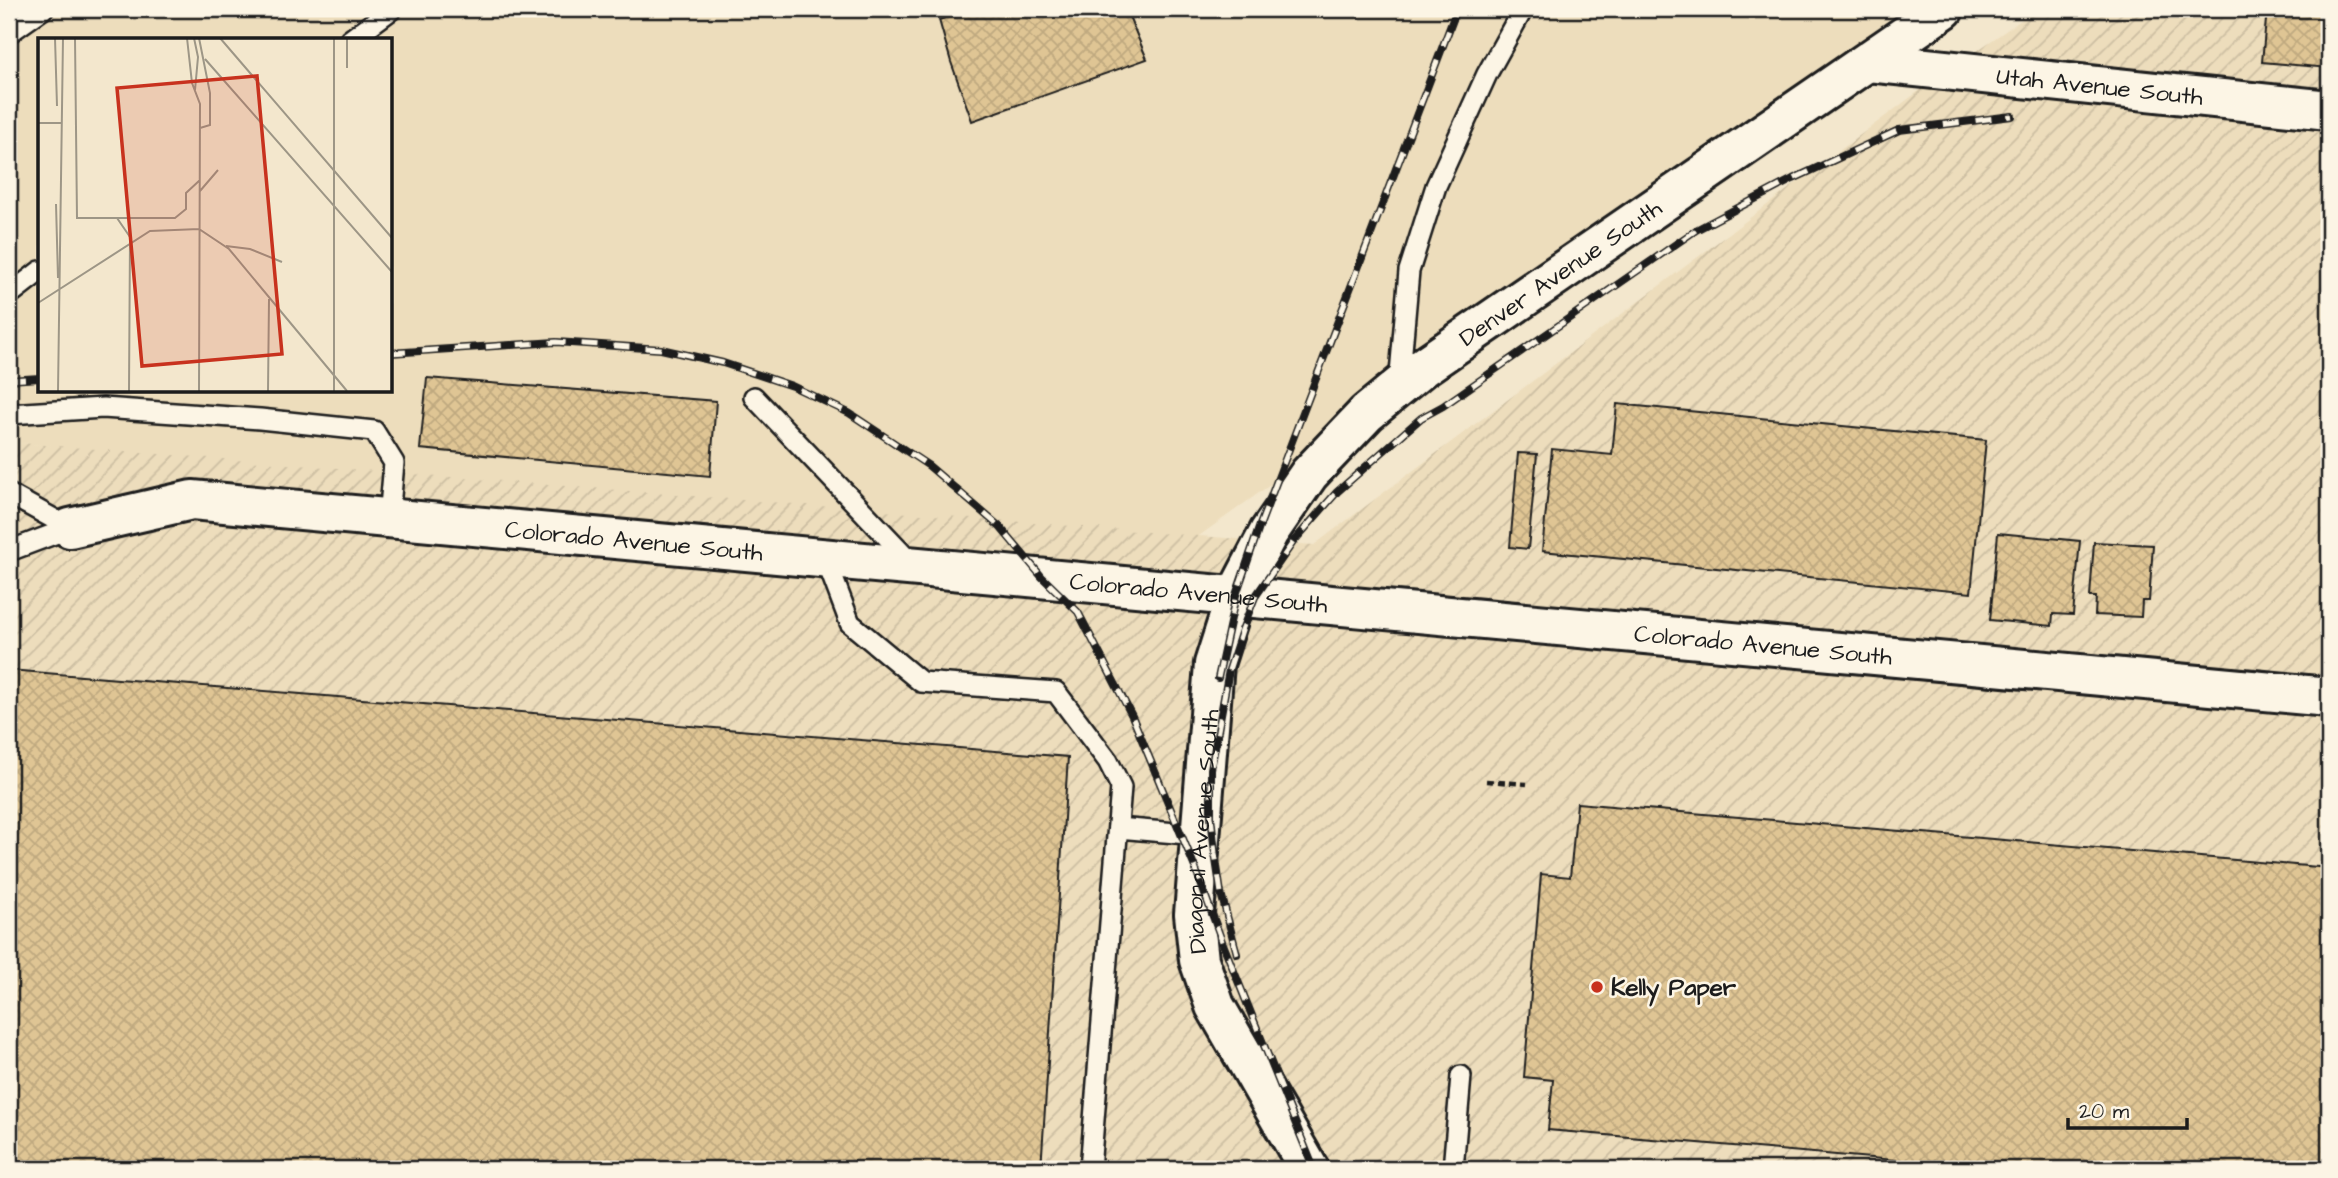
<svg xmlns="http://www.w3.org/2000/svg" width="2338" height="1178" font-family="'Architects Daughter',sans-serif">
	<style>
		.built { fill: #edddbc; fill-rule: evenodd }
		.industrial { fill: url(#industrial-furrows) }
		.building { fill: url(#building-cross-hatch); stroke: #1c1c1c; stroke-width: 2 }
		.lines { fill: none; stroke-linecap: round; stroke-linejoin: round }
		.lane-casing { stroke: #1c1c1c; stroke-width: 24 }
		.street-casing { stroke: #1c1c1c; stroke-width: 44 }
		.path { stroke: #1c1c1c; stroke-width: 4.5; stroke-dasharray: 7 5; stroke-linecap: butt }
		.lane { stroke: #fcf5e5; stroke-width: 19 }
		.street { stroke: #fcf5e5; stroke-width: 38 }
		.rail-casing { stroke: #1c1c1c; stroke-width: 8 }
		.rail { stroke: #fcf5e5; stroke-width: 5; stroke-dasharray: 16; stroke-linecap: butt }
		.poi-dot { fill: #c8321e; stroke: #fcf5e5; stroke-width: 2.5 }
		.labels { text-anchor: middle; stroke-width: 5; stroke-linejoin: round; paint-order: stroke }
		.street-label { font-size: 24px; fill: #1c1c1c; stroke: #fcf5e5 }
		.poi-label { font-size: 24px; font-weight: bold; fill: #1c1c1c; stroke: #fcf5e5; text-anchor: start }
		.inset-road { fill: none; stroke: #9d9686; stroke-width: 2 }
		.view { fill: #c8321e; fill-opacity: 0.15; stroke: #c8321e; stroke-width: 3.5 }
		.inset-edge { fill: none; stroke: #1c1c1c; stroke-width: 3.5 }
	</style>
	<defs>
		<pattern id="industrial-furrows" width="10" height="10" patternUnits="userSpaceOnUse" patternTransform="scale(1.75)"><rect width="10" height="10" fill="#edddbc"/><path d="M-1 1l2-2M0 10L10 0M9 11l2-2" fill="none" stroke="#cbbda1"/></pattern>
		<pattern id="building-cross-hatch" width="8" height="8" patternUnits="userSpaceOnUse" patternTransform="scale(1.75)"><rect width="8" height="8" fill="#dfc594"/><path d="M0 0l8 8M0 8l8-8" fill="none" stroke="#bfa97f"/></pattern>
	</defs>
	<rect width="100%" height="100%" fill="#f3e7cd"/>
	<filter id="ink" filterUnits="userSpaceOnUse"><feTurbulence type="fractalNoise" baseFrequency=".0143" numOctaves="2"/><feDisplacementMap in="SourceGraphic" scale="14" xChannelSelector="R" yChannelSelector="G"/><feConvolveMatrix kernelMatrix="1 2 1 2 8 2 1 2 1" color-interpolation-filters="sRGB"/></filter>
	<g filter="url(#ink)">
		<path class="built" d="M9 9H1934L1171 556 20 443 9 444ZM40 40H390V390H40Z"/>
		<polygon class="industrial" points="2037,9 2329,9 2329,1169 9,1169 9,444 20,443 1314,545 1919,91"/>
		<g class="building">
			<polygon points="971,9 1126,9 1147,59 972,121 951,62 939,20"/>
			<polygon points="2267,9 2329,9 2329,68 2262,62"/>
			<polygon points="427,378 716,401 710,476 420,449"/>
			<polygon points="1617,404 1986,440 1971,593 1542,551 1552,449 1612,455"/>
			<polygon points="1518,453 1537,454 1528,549 1510,547"/>
			<polygon points="1998,533 2080,541 2073,615 2053,614 2052,626 1990,620"/>
			<polygon points="2094,542 2153,545 2149,601 2142,601 2141,617 2095,615 2096,597 2090,597"/>
			<polygon points="9,670 1068,757 1041,1169 9,1169"/>
			<polygon points="1577,803 2329,868 2329,1169 1998,1169 1548,1130 1553,1080 1524,1077 1541,874 1570,877"/>
		</g>
		<g class="lines">
			<g class="lane-casing">
				<g id="lane">
					<polyline points="9,33 43,9"/>
					<polyline points="350,40 392,9"/>
					<polyline points="9,295 40,271"/>
					<polyline points="1399,385 1409,271 1436,186 1487,74 1523,9"/>
					<polyline points="754,397 913,564"/>
					<polyline points="9,414 103,408 260,419 374,431 394,463 389,518"/>
					<polyline points="9,494 70,528"/>
					<polyline points="9,551 70,528"/>
					<polyline points="825,557 850,623 921,682 1056,692 1108,761 1121,787 1090,1169"/>
					<polyline points="1118,828 1199,835"/>
					<polyline points="1453,1169 1461,1076"/>
				</g>
			</g>
			<g class="street-casing">
				<g id="street">
					<path id="s1" d="M1868 62 2329 110"/>
					<path id="s2" d="M70 528 192 500 2329 697"/>
					<path id="s3" d="M1309 1169 1215 1006 1199 960 1194 914 1214 664 1236 595 1269 532 1309 474 1367 413 1423 367 1944 9"/>
				</g>
			</g>
			<polyline class="path" points="1486,781 1527,784"/>
			<use href="#lane" class="lane"/>
			<use href="#street" class="street"/>
			<g class="rail-casing">
				<g id="rail">
					<polyline points="390,353 556,342 661,349 723,363 792,386 849,413 929,466 1000,527 1042,577 1078,612 1132,716 1196,870 1223,944 1314,1169"/>
					<polyline points="9,380 40,378"/>
					<polyline points="1218,678 1236,595 1260,525 1457,9"/>
					<polyline points="1237,954 1221,893 1215,853 1211,816 1211,769 1229,670 1242,630 1255,597 1294,541 1337,492 1421,418 1443,406 1696,230 1793,179 1899,130 2012,116"/>
				</g>
			</g>
			<use href="#rail" class="rail"/>
		</g>
	</g>
	<circle class="poi-dot" cx="1597" cy="987" r="7"/>
	<g class="labels">
		<g class="street-label">
			<text dy="8" stroke="none"><textPath href="#s1" startOffset="233">Utah Avenue South</textPath></text>
			<text dy="8" stroke="none"><textPath href="#s3" startOffset="1071">Denver Avenue South</textPath></text>
			<text dy="8" stroke="none"><textPath href="#s2" startOffset="569">Colorado Avenue South</textPath></text>
			<text dy="8" stroke="none"><textPath href="#s2" startOffset="1136">Colorado Avenue South</textPath></text>
			<text dy="8" stroke="none"><textPath href="#s2" startOffset="1703">Colorado Avenue South</textPath></text>
			<text dy="8" stroke="none"><textPath href="#s3" startOffset="366">Diagonal Avenue South</textPath></text>
		</g>
		<g class="poi-label">
			<text x="1611" y="995">Kelly Paper</text>
		</g>
	</g>
	<g transform="translate(38 38)">
		<rect width="354" height="354" fill="#f3e7cd"/>
		<path class="inset-road" d="M17 0 19 68M37 0 39 180H137L148 171V155L162 142M149 0 154 45 162 66 161 353M156 0 160 19 157 52M161 0 172 55V87L162 90M182 0 354 200M296 0V353M167 21 354 234M309 30V0M0 85H24M162 153 180 132M18 166 20 240M79 180 92 199 91 353M188 208 212 211 244 224M0 265 112 193 161 191 191 211 309 353M20 353 25 0M230 353 231 261"/>
		<path class="view" d="M219 38 244 316 104 328 79 50Z"/>
		<rect width="354" height="354" class="inset-edge"/>
	</g>
	<rect width="2338" height="1178" fill="none" stroke="#fcf5e5" stroke-width="35"/>
	<rect x="18" y="18" width="2303" height="1143" fill="none" stroke="#1c1c1c" stroke-width="2.5" filter="url(#ink)"/>
	<path d="M2068 1118v10h119v-10" fill="none" stroke="#1c1c1c" stroke-width="3.5"/>
	<text x="2079" y="1118" font-size="21" fill="#1c1c1c" stroke="#fcf5e5" stroke-width="5" paint-order="stroke">20 m</text>
</svg>
